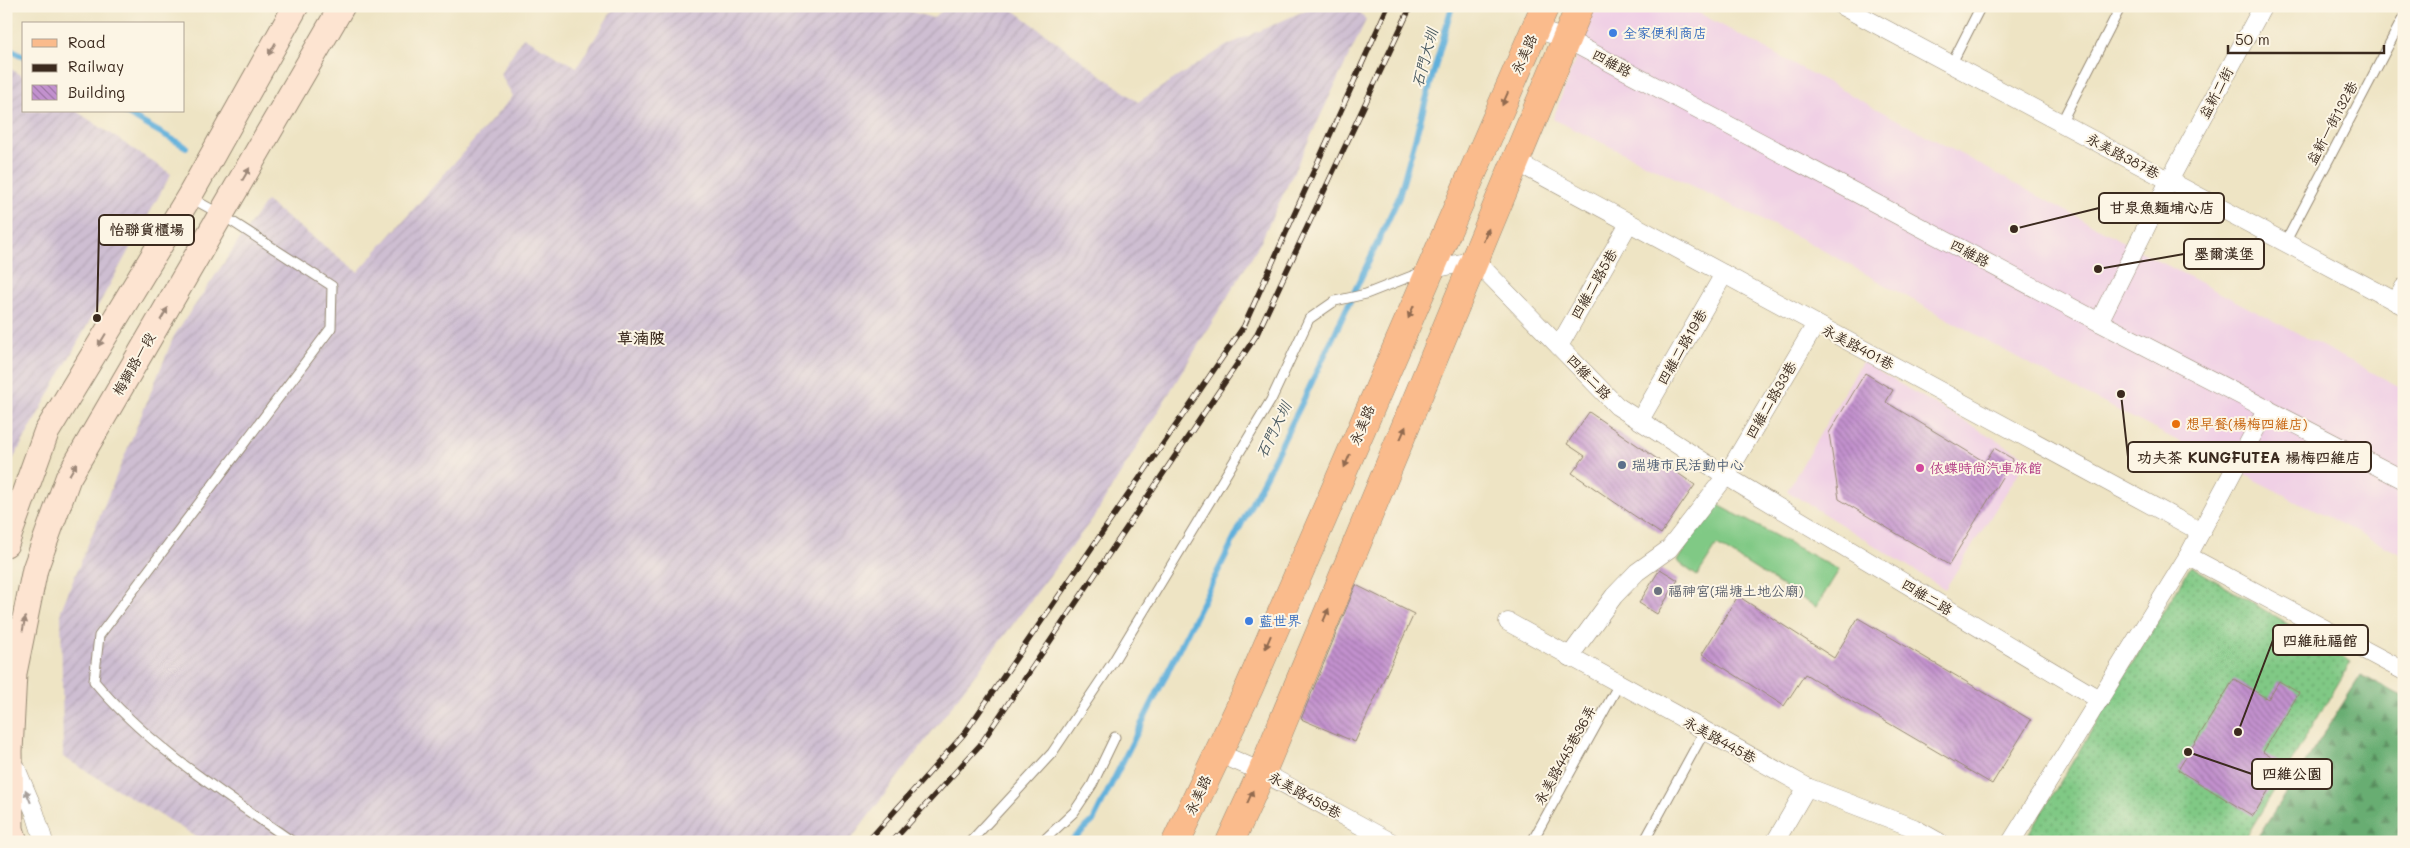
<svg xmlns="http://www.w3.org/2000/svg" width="2410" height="848" font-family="Mali,'LXGW WenKai TC',sans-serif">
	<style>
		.built { fill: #f0d0e5 }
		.industrial { fill: url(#industrial-furrows) }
		.grass { fill: url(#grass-dots); stroke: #5e7a52 }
		.forest { fill: url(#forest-firs); stroke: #526c48 }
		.garden { fill: #80c985; stroke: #5e7a52 }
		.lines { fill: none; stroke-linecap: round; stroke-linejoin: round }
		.stream { stroke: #61b0db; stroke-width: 6 }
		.building { fill: url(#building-back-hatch) }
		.lane-casing { stroke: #948771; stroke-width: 11 }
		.street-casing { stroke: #948771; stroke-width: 19 }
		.secondary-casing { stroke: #948771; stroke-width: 27 }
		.primary-casing { stroke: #948771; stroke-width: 29 }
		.lane { stroke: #fff; stroke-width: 9 }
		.street { stroke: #fff; stroke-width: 18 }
		.secondary { stroke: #fde4d1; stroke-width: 25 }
		.primary { stroke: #fabb8c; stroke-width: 28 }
		.rail-casing { stroke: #3b2a1e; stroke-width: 5.5 }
		.rail { stroke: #fcf5e5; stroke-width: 4; stroke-dasharray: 11; stroke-linecap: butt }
		.oneway { fill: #9c8778 }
		.oneway2 { fill: #916b50 }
		.oneway3 { fill: #a79f9a }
		.shop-dot { fill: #3f7fe0; stroke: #fcf5e5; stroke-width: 2 }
		.food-dot { fill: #e8710a; stroke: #fcf5e5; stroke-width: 2 }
		.service-dot { fill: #5c6f8a; stroke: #fcf5e5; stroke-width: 2 }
		.hotel-dot { fill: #d1479c; stroke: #fcf5e5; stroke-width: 2 }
		.worship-dot { fill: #6b7280; stroke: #fcf5e5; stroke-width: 2 }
		.labels { text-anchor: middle; stroke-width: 4; stroke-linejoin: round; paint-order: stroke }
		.shop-label { font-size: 14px; fill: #366cbe; stroke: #fcf5e5; text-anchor: start }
		.street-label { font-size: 14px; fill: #3b2a1e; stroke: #fcf5e5 }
		.food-label { font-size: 14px; fill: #c56008; stroke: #fcf5e5; text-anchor: start }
		.service-label { font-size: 14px; fill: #4e5e75; stroke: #fcf5e5; text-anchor: start }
		.hotel-label { font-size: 14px; fill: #b23c85; stroke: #fcf5e5; text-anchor: start }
		.worship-label { font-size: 14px; fill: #5b616d; stroke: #fcf5e5; text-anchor: start }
		.water-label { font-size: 15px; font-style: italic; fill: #485960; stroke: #fcf5e5 }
		.quarter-label { font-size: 16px; font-weight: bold; fill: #3b2a1e; stroke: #fcf5e5 }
		.leader { fill: none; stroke: #3b2a1e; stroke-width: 2 }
		.callout-dot { fill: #3b2a1e; stroke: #fcf5e5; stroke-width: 2 }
		.callout { fill: #fcf5e5; stroke: #3b2a1e; stroke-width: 2 }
		.callout-label { font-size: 15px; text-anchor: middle; font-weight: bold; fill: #3b2a1e }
	</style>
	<defs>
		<pattern id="industrial-furrows" width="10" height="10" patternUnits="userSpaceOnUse" patternTransform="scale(1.25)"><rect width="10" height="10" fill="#cebed2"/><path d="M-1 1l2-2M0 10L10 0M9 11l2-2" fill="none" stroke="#b2a3b4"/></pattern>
		<pattern id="grass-dots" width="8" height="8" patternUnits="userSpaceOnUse" patternTransform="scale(1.25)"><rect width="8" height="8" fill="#80c985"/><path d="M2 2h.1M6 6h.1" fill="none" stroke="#6aa36c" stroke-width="1.8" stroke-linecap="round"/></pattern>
		<pattern id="forest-firs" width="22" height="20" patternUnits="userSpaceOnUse" patternTransform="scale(1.25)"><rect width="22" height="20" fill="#68ad72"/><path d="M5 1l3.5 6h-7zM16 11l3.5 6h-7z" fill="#578d5d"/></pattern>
		<pattern id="building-back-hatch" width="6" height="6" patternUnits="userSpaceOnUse" patternTransform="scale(1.25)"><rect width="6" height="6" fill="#c291ce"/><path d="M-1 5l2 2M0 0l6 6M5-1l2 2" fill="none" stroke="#9f77a7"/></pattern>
	</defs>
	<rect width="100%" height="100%" fill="#fcf5e5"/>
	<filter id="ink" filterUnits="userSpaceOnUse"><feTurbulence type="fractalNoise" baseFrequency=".02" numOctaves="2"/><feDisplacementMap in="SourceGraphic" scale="10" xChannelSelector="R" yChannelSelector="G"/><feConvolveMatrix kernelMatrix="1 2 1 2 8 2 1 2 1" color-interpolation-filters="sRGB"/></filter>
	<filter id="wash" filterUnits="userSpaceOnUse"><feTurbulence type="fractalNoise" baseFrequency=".0096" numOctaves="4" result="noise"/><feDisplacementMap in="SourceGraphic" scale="20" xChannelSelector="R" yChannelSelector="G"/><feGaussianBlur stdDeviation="1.12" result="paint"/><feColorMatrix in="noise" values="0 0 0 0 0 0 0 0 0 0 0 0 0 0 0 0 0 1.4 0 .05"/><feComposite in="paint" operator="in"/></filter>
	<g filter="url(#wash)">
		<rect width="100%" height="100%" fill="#eee4c4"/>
		<g class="built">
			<polygon points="1595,6 1686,6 2155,259 2404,389 2404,556 2064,383 1804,240 1553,119"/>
			<polygon points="1862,362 2028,458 1945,589 1787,491"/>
		</g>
		<g class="industrial">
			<polygon points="615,6 892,6 933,18 948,6 1008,6 1138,102 1226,46 1315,6 1353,6 1366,20 1260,243 1096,514 849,842 205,842 63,757 61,610 174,336 266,201 358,272 513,96 500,74 523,37 577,67"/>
			<polygon points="6,66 24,77 24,111 76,111 171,174 6,472"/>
		</g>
		<polygon class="grass" points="2191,566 2351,662 2243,842 2024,842"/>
		<polygon class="forest" points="2361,675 2404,697 2404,842 2255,842"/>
		<polygon class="garden" points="1713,502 1839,570 1816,607 1717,545 1697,576 1677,561"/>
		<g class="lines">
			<g class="stream">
				<polyline points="6,47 24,57"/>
				<polyline points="122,111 186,147"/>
				<polyline points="1070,842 1093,821 1302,403 1399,197 1452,6"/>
			</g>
		</g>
		<g id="blocks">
			<g class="building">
				<polygon points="1865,373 1893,390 1886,402 1985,462 1994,448 2013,459 1949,565 1839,499 1829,433"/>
				<polygon points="1589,412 1695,485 1661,534 1572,473 1585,456 1567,444"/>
				<polygon points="1660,569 1678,580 1657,614 1639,603"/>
				<polygon points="1356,585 1414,614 1355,742 1301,719"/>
				<polygon points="1738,596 1834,658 1858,618 2031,720 1992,784 1805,674 1784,706 1702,654"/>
				<polygon points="2234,679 2268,699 2279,681 2299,693 2263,752 2284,765 2253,816 2178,770"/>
			</g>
		</g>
	</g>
	<g filter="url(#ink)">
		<use href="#blocks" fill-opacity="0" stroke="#948771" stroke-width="1"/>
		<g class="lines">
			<g class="lane-casing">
				<g id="lane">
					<polyline points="1951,65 1981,6"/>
					<polyline points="2061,123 2121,6"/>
					<path d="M191 198 222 215 332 286 331 328 99 636 94 681C149 747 223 793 293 842"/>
					<polyline points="2285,243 2404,16"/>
					<polyline points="1534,838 1619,684"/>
					<polyline points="970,842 1052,753 1113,662 1271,400 1309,319 1335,301 1366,294 1422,272"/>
					<polyline points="1042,842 1074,812 1092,785 1115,737"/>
					<polyline points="1644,842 1704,732"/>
					<polyline points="1906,842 1914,828"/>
				</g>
			</g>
			<g class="street-casing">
				<g id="street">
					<polyline points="1842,6 2404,306"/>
					<polyline points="1535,29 1566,39 2099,322 2404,480"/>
					<polyline points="1515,161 2201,532"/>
					<polyline points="1429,270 1475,260 1617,406 1726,476 2100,700"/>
					<polyline points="2396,302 2404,287"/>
					<polyline points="2099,322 2169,181 2263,6"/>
					<polyline points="1559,346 1629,223"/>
					<polyline points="1640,420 1724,274"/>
					<polyline points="2188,556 2267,408"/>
					<polyline points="1508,622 1807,787 1914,828 1939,842"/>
					<polyline points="1569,657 1614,596 1637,572 1669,549 1726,476 1816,324"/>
					<polyline points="1218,753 1262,772 1391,842"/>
					<polyline points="14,763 35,813 44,842"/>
					<polyline points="1775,842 1807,787"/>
					<polyline points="2011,842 2188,556 2404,671"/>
				</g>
			</g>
			<g class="secondary-casing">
				<g id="secondary">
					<polyline points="6,544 46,433 189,197 296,6"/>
					<polyline points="15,842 11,829 10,751 14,673 35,569 68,478 342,6"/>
				</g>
			</g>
			<g class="primary-casing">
				<g id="primary">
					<polyline points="1176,842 1249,688 1545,6"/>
					<polyline points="1230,842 1262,772 1580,6"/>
				</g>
			</g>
			<use href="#lane" class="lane"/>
			<use href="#street" class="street"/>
			<use href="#secondary" class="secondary"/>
			<use href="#primary" class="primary"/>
			<g class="rail-casing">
				<g id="rail">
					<polyline points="867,842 964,734 1244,326 1388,6"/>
					<polyline points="892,842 980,745 1256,336 1411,6"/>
				</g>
			</g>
			<use href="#rail" class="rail"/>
		</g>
		<defs><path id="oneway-solid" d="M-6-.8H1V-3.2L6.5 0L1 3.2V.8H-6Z" transform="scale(1.25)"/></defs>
		<g class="oneway">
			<use href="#oneway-solid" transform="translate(272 49) rotate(119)"/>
			<use href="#oneway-solid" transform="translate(246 174) rotate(-60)"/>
			<use href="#oneway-solid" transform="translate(164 314) rotate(-60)"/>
			<use href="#oneway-solid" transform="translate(102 340) rotate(121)"/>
			<use href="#oneway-solid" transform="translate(73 469) rotate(-60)"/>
			<use href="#oneway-solid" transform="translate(24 624) rotate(-79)"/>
		</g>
		<g class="oneway2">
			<use href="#oneway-solid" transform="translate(1505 99) rotate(114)"/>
			<use href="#oneway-solid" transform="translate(1486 235) rotate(-68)"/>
			<use href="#oneway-solid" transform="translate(1411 312) rotate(113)"/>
			<use href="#oneway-solid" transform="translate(1403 433) rotate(-67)"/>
			<use href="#oneway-solid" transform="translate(1347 461) rotate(113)"/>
			<use href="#oneway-solid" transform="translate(1326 615) rotate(-67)"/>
			<use href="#oneway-solid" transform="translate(1268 642) rotate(113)"/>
			<use href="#oneway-solid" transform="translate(1250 797) rotate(-66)"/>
		</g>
		<use class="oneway3" href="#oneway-solid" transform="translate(28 796) rotate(-112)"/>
	</g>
	<g class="shop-dot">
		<circle cx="1613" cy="33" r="5"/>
		<circle cx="1249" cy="621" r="5"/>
	</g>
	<circle class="food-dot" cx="2176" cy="424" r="5"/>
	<circle class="service-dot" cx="1622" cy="465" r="5"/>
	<circle class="hotel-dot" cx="1920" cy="468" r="5"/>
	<circle class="worship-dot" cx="1658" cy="591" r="5"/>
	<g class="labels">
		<g class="shop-label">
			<text x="1623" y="38">全家便利商店</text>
			<text x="1259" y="626">藍世界</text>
		</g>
		<g class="street-label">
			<text transform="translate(1524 54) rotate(-66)" y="5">永美路</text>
			<text transform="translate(1612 63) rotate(28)" y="5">四維路</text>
			<text transform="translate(2216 93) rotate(-62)" y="5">益新二街</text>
			<text transform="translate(2332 123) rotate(-62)" y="5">益新一街132巷</text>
			<text transform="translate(2123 156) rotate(28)" y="5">永美路387巷</text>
			<text transform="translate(1970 253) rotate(28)" y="5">四維路</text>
			<text transform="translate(1594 284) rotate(-60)" y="5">四維二路5巷</text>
			<text transform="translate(1682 347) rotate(-60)" y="5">四維二路19巷</text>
			<text transform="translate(1858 347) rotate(28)" y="5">永美路401巷</text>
			<text transform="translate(134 364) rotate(-60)" y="5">梅獅路一段</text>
			<text transform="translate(1589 377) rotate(46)" y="5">四維二路</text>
			<text transform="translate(1771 400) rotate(-60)" y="5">四維二路33巷</text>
			<text transform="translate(1362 425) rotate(-67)" y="5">永美路</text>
			<text transform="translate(1927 597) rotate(31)" y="5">四維二路</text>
			<text transform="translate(1720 740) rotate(29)" y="5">永美路445巷</text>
			<text transform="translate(1565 755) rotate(-61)" y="5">永美路445巷36弄</text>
			<text transform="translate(1198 795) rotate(-65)" y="5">永美路</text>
			<text transform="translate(1305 795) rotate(29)" y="5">永美路459巷</text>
		</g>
		<g class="food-label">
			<text x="2186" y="429">想早餐(楊梅四維店)</text>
		</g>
		<g class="service-label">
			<text x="1632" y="470">瑞塘市民活動中心</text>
		</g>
		<g class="hotel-label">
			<text x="1930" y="473">依蝶時尚汽車旅館</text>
		</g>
		<g class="worship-label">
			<text x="1668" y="596">福神宮(瑞塘土地公廟)</text>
		</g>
		<g class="water-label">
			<text transform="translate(1425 58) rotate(-75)" y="5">石門大圳</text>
			<text transform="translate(1274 430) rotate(-64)" y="5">石門大圳</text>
		</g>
		<g class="quarter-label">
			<text x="641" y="344">草湳陂</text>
		</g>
	</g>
	<path class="leader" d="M2014 229L2099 208M97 318L99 230M2098 269L2184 254M2121 394L2128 457M2238 732L2273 640M2188 752L2252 774"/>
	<g class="callout-dot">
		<circle cx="2014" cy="229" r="5"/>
		<circle cx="97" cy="318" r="5"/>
		<circle cx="2098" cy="269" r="5"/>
		<circle cx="2121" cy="394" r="5"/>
		<circle cx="2238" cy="732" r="5"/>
		<circle cx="2188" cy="752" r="5"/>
	</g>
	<g class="callout">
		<rect x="2099" y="193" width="125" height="30" rx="5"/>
		<rect x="99" y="215" width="95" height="30" rx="5"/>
		<rect x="2184" y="239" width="80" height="30" rx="5"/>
		<rect x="2128" y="442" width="243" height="30" rx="5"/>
		<rect x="2273" y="625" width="95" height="30" rx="5"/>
		<rect x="2252" y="759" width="80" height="30" rx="5"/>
	</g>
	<g class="callout-label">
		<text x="2162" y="213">甘泉魚麵埔心店</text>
		<text x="147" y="235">怡聯貨櫃場</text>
		<text x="2224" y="259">墨爾漢堡</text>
		<text x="2249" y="463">功夫茶 KUNGFUTEA 楊梅四維店</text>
		<text x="2320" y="646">四維社福館</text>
		<text x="2292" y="779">四維公園</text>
	</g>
	<rect width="2410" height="848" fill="none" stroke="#fcf5e5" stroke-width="25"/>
	<rect x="22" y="22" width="162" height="90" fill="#fcf5e5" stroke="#afa495"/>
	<rect x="32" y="39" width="25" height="8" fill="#fabb8c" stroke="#afa495"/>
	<text x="68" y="48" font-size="15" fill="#3b2a1e">Road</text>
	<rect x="32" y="64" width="25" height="8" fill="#3b2a1e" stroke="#afa495"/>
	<text x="68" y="72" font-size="15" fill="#3b2a1e">Railway</text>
	<rect x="32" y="85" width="25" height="15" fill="url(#building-back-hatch)" stroke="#afa495"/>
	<text x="68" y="98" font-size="15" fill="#3b2a1e">Building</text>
	<path d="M2228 45v8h156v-8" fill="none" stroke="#3b2a1e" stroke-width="2.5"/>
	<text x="2235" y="45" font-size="15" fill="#3b2a1e" stroke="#fcf5e5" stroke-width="4" paint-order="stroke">50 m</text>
</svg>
